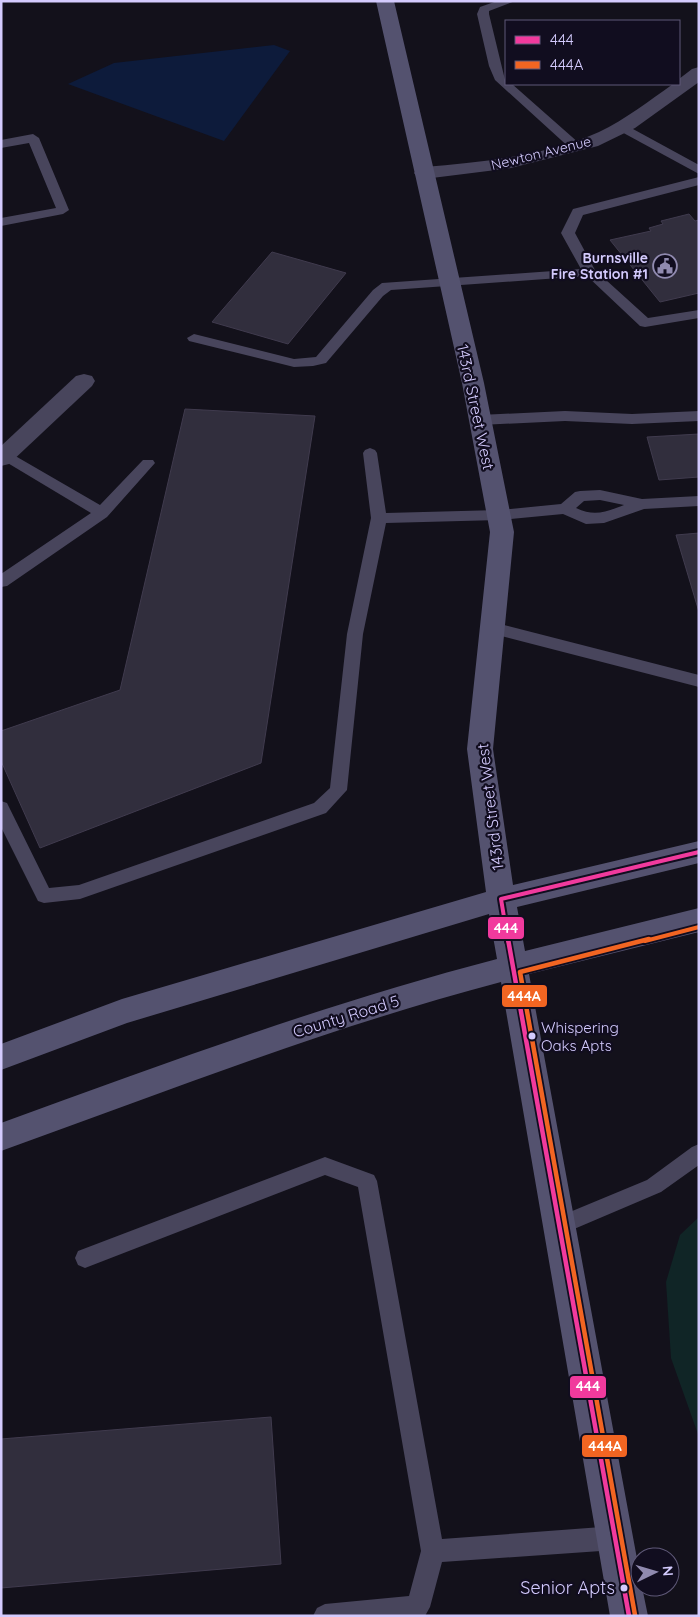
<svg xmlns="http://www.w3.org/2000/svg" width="700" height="1617" font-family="Quicksand,sans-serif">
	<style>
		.green { fill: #102526 }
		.water { fill: #0d1b3b }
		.building { fill: #312e3d; stroke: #403b4e }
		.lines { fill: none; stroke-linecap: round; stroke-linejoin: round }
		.lane { fill: #48455c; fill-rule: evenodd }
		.street { fill: #48455c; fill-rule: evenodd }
		.secondary { fill: #54526f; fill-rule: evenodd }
		.bus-1-far1-casing { stroke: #110d1f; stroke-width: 8 }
		.bus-1-casing { stroke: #110d1f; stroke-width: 8 }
		.bus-2-far1-casing { stroke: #110d1f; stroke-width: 8 }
		.bus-2-casing { stroke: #110d1f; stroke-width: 8 }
		.bus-1-far1 { stroke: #f13a9d; stroke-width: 4 }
		.bus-1 { stroke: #f13a9d; stroke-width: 4.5 }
		.bus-2-far1 { stroke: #f26522; stroke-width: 4 }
		.bus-2 { stroke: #f26522; stroke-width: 4.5 }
		.bus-dot { fill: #d4cbfe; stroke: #110d1f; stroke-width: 2 }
		.labels { text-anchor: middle; stroke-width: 4.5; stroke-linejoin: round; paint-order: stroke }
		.far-street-label { font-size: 14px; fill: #d4cbfe; stroke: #110d1f }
		.far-poi-label { font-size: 14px; font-weight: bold; fill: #d4cbfe; stroke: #110d1f; text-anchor: end }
		.bus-label { font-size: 15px; fill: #d4cbfe; stroke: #110d1f; text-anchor: start }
		.street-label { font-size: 16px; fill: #d4cbfe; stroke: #110d1f }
		.near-bus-label { font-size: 18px; fill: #d4cbfe; stroke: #110d1f; text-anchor: end }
		.line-badge { stroke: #110d1f; stroke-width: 2 }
		.badge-label { font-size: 14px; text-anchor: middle; font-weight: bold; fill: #fff }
	</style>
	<rect width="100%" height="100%" fill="#13111b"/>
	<polygon class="green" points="699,1217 699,1437 671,1358 666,1282 680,1235"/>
	<polygon class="water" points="274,45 290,51 224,141 68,84 114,63"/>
	<g class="building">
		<polygon points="689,214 695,221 699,220 699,293 660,302 610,240 651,231 649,228 663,224 661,221"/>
		<polygon points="272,252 346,273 288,344 212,322"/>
		<polygon points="185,409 315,416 261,763 40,848 1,761 1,731 120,690"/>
		<polygon points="699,434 699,477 659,480 647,437"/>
		<polygon points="699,533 699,612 676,535"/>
		<polygon points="271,1417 281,1564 1,1588 1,1439"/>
	</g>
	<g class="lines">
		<g class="lane">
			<polygon points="497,1 515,1 489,11 489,14 506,84 512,84 580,144 582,147 580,150 572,150 495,80 489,66 477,14 480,7"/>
			<polygon points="622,123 699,165 699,174 618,130 616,127 618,124"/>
			<polygon points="33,134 39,138 69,210 63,214 1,226 1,218 56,208 29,143 1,148 1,140"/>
			<polygon points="699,177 699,185 583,215 575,233 595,270 648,318 699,310 699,318 645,327 640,326 587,276 391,290 383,296 326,363 313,366 294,367 189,341 187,338 194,334 294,359 316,357 373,290 382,283 581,269 561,233 573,209"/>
			<polygon points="565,411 632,414 699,411 699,421 632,424 565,421 480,425 475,423 473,420 475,417 480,415"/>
			<path d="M370 448 375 450 377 453 386 513 499 510 561 504 575 492 580 491 600 490 642 499 699 496V506L644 509 604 523 586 524 563 514 499 520 386 523 363 634 347 790 326 813 80 899 44 903 38 901 1 827V801L7 803 49 888 79 885 314 803 330 788 347 634 371 518 363 453 365 450ZM600 500 624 505C605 512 595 517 576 508L584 501Z"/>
			<polygon points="5,450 100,505 143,460 153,460 155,463 107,517 7,586 1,587 1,574 91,513 1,459 1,451"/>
			<polygon points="492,622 699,675 699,687 486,632 484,628 486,624"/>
			<polygon points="699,1144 699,1165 661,1192 560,1235 553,1233 550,1226 553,1219 647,1180 692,1147"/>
			<polygon points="325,1157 374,1175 377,1181 442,1539 615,1526 623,1530 627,1538 623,1546 615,1550 442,1562 430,1607 425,1616 313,1616 317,1608 325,1604 409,1596 421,1551 358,1187 325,1175 85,1268 78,1265 75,1258 78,1251"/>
		</g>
		<g class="street">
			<path d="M699 67V82L635 128 598 146 511 168 424 179 417 177 414 173 417 169 424 167C482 162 546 156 599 132 626 119 649 101 673 84H679V79L692 69Z"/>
			<polygon points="84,374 92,376 95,381 92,386 9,464 1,466 1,446 76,376"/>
		</g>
		<path class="secondary" d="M376 1H394L484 383 514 532 493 749 513 885 699 841V863L517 907 525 951 699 908V932L529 974 640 1575V1587H642L648 1616H610L501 982C330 1027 167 1091 1 1151V1123C165 1063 328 1003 497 959L489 914 127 1023 1 1070V1044L122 999 486 892 467 749 490 532 462 383Z"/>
		<g class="bus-1-far1-casing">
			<polyline id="bus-1-far1" points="508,941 501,899 699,852"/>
		</g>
		<g class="bus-1-casing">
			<polyline id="bus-1" points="508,939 629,1616"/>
		</g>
		<g class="bus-2-far1-casing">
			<polyline id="bus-2-far1" points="645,941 699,927"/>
		</g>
		<g class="bus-2-casing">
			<polyline id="bus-2" points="635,1615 520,972 649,939"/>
		</g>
		<use href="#bus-1-far1" class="bus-1-far1"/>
		<use href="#bus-1" class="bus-1"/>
		<use href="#bus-2-far1" class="bus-2-far1"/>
		<use href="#bus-2" class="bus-2"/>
	</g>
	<defs>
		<g id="civic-ring" transform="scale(1.25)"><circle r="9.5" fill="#110d1f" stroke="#908aaf" stroke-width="1.5"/><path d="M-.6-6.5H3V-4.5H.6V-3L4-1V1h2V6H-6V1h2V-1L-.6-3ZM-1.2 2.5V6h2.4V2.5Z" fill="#908aaf"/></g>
	</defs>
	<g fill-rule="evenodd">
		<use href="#civic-ring" x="665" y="266"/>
	</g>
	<g class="bus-dot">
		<circle cx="532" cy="1036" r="4.5"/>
		<circle cx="624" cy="1588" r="4.5"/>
	</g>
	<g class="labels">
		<g class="far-street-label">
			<text transform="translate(541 153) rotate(-14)" y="5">Newton Avenue</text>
		</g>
		<g class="far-poi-label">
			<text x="648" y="263">Burnsville<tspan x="648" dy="16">Fire Station #1</tspan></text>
		</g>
		<g class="bus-label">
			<text x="541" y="1033">Whispering<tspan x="541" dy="18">Oaks Apts</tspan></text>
		</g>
		<g class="street-label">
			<text transform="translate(476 407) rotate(78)" y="6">143rd Street West</text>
			<text transform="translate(490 807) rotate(-97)" y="6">143rd Street West</text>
			<text transform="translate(346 1016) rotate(-17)" y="6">County Road 5</text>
		</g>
		<g class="near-bus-label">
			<text x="615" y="1594">Senior Apts</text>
		</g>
	</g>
	<g class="line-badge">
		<rect x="487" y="916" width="38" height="24" rx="5" fill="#f13a9d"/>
		<rect x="501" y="984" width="47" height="24" rx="5" fill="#f26522"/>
		<rect x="569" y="1375" width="38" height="24" rx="5" fill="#f13a9d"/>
		<rect x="581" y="1434" width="47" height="24" rx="5" fill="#f26522"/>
	</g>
	<g class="badge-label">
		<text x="506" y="933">444</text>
		<text x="524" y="1001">444A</text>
		<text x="588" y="1391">444</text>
		<text x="605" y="1451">444A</text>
	</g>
	<rect width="700" height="1617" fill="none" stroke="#d4cbfe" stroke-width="5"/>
	<rect x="505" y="20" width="175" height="65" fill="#110d1f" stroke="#5f5978"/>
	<rect x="515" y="36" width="25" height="8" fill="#f13a9d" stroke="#5f5978"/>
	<text x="550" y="45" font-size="15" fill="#d4cbfe">444</text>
	<rect x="515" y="61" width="25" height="8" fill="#f26522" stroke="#5f5978"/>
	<text x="550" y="70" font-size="15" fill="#d4cbfe">444A</text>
	<g transform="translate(655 1572) rotate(85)"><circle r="24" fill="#110d1f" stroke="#5f5978"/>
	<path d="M0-4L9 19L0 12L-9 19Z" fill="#908aaf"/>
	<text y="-8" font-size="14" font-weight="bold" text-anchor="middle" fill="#d4cbfe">N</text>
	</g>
</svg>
